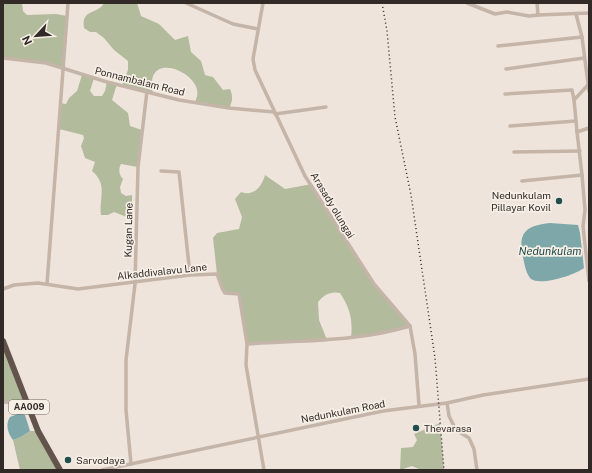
<svg xmlns="http://www.w3.org/2000/svg" width="592" height="473" font-family="'Public Sans',sans-serif">
	<style>
		.green { fill: #b2bb9c }
		.water { fill: #7da7a8 }
		.lines { fill: none; stroke-linecap: round; stroke-linejoin: round }
		.minor { stroke: #c5b4a8; stroke-width: 3.5 }
		.trunk { stroke: #62544c; stroke-width: 6 }
		.rail { stroke: #322a27; stroke-width: 1.5; stroke-dasharray: 1 3; stroke-linecap: butt }
		.poi-dot { fill: #224d4f; stroke: #f6efe6; stroke-width: 1.5 }
		.labels { text-anchor: middle; stroke-width: 3.5; stroke-linejoin: round; paint-order: stroke }
		.shield { fill: #f6efe6; stroke: #6d6560; stroke-width: 1 }
		.shield-label { font-size: 9px; font-weight: bold; fill: #322a27 }
		.street-label { font-size: 10px; fill: #322a27; stroke: #f6efe6 }
		.poi-label { font-size: 10px; fill: #322a27; stroke: #f6efe6; text-anchor: start }
		.water-label { font-size: 11px; font-style: italic; fill: #224d4f; stroke: #f6efe6 }
	</style>
	<rect width="100%" height="100%" fill="#eee4db"/>
	<g class="green">
		<polygon points="3,3 22,3 23,11 27,15 56,14 67,16 63,68 46,63 3,58"/>
		<path d="M104 3H137L141 16 159 24 175 40 188 36 191 52 201 61 205 75 213 77 223 90 230 89C233 96 233 101 229 108L194 103C214 77 142 44 153 93L122 85 128 70V61L114 50 104 38 96 32H90L84 28C81 8 98 15 104 3Z"/>
		<path d="M82 75 94 78 90 91 94 96H102L105 91 107 82 117 84 112 100 128 113 130 126 142 130 138 167 121 164C118 169 119 175 123 179L120 187 121 193 126 196 132 195V219L114 212 108 215H101C99 198 108 184 92 171L95 162 85 158 81 146 84 138 83 135 59 129 60 103 66 104 69 98 77 91Z"/>
		<path d="M265 175 285 189 312 184 374 284 410 326 351 338C353 320 350 308 340 293 330 291 324 295 318 302L319 320 327 340 247 344 239 295 225 293 217 274 213 238 217 233 239 229 242 217 235 199 241 192C254 197 262 186 265 175Z"/>
		<polygon points="3,341 27,403 3,402"/>
		<polygon points="440,423 444,470 421,470 412,466 400,470 401,448 413,447 417,440 414,434"/>
		<polygon points="30,431 38,431 60,470 20,470 13,440 21,437"/>
	</g>
	<g class="water">
		<path d="M550 223 578 225 580 233 584 268C575 275 541 286 531 279 527 275 525 267 524 262 518 236 521 226 550 223Z"/>
		<path d="M20 413 25 415 30 431 21 437 13 440C8 434 5 424 10 417Z"/>
	</g>
	<g class="lines">
		<g class="minor">
			<polyline points="186,3 233,24 258,29"/>
			<polyline points="263,3 253,59 255,70 305,176 374,284 410,326 415,354 419,405"/>
			<polyline points="467,3 495,14 507,12 529,16 538,15 537,3"/>
			<polyline points="576,14 582,37 589,91"/>
			<polyline points="538,15 589,13"/>
			<polyline points="498,46 582,37"/>
			<polyline points="3,58 46,63 107,82 179,100 229,108 274,112"/>
			<polyline points="506,69 584,58"/>
			<polyline points="505,94 572,90 574,100"/>
			<polyline points="275,114 326,107"/>
			<polyline points="576,121 574,100 588,85"/>
			<polyline points="510,126 576,121 577,132"/>
			<polyline points="589,128 577,132 582,175 585,210 583,226 589,281"/>
			<polyline points="514,152 580,151"/>
			<polyline points="161,171 179,172 190,275"/>
			<polyline points="522,181 582,175"/>
			<polyline points="47,284 68,3"/>
			<polyline points="3,289 14,285 38,283 78,289 190,275 217,274 222,288 225,293 239,294 247,344 246,365 264,470"/>
			<path d="M247 344C301 340 357 342 410 326"/>
			<polyline points="3,402 27,403"/>
			<polyline points="447,403 449,416 456,430 469,438 474,449 477,470"/>
			<polyline points="131,464 126,410 126,360 135,284 138,167 147,91"/>
			<polyline points="102,470 383,411 447,403 483,395 589,379"/>
		</g>
		<polyline class="trunk" points="3,341 38,431 60,470"/>
		<polyline class="rail" points="382,3 387,31 395,117 411,195 435,358 444,470"/>
	</g>
	<g class="poi-dot">
		<circle cx="559" cy="201" r="4"/>
		<circle cx="416" cy="428" r="4"/>
		<circle cx="68" cy="460" r="4"/>
	</g>
	<g class="labels">
		<rect class="shield" x="9" y="400" width="40" height="14" rx="3"/>
		<g class="shield-label">
			<text x="29" y="410">AA009</text>
		</g>
		<g class="street-label">
			<text transform="translate(140 81) rotate(14)" y="4">Ponnambalam Road</text>
			<text transform="translate(333 205) rotate(59)" y="4">Arasady olungai</text>
			<text transform="translate(128 230) rotate(-89)" y="4">Kugan Lane</text>
			<text transform="translate(162 271) rotate(-6)" y="4">Alkaddivalavu Lane</text>
			<text transform="translate(343 411) rotate(-11)" y="4">Nedunkulam Road</text>
		</g>
		<g class="poi-label">
			<text x="551" y="199" text-anchor="end">Nedunkulam<tspan x="551" dy="12">Pillayar Kovil</tspan></text>
			<text x="424" y="432">Thevarasa</text>
			<text x="76" y="464">Sarvodaya</text>
		</g>
		<g class="water-label">
			<text x="550" y="255">Nedunkulam</text>
		</g>
	</g>
	<rect width="592" height="473" fill="none" stroke="#322a27" stroke-width="8"/>
	<g transform="translate(36 36) rotate(244)" stroke="#f6efe6" stroke-width="3" paint-order="stroke">
	<path d="M0-3L7 15L0 10L-7 15Z" fill="#322a27"/>
	<text y="-6" font-size="11" font-weight="bold" text-anchor="middle" fill="#322a27">N</text>
	</g>
</svg>
